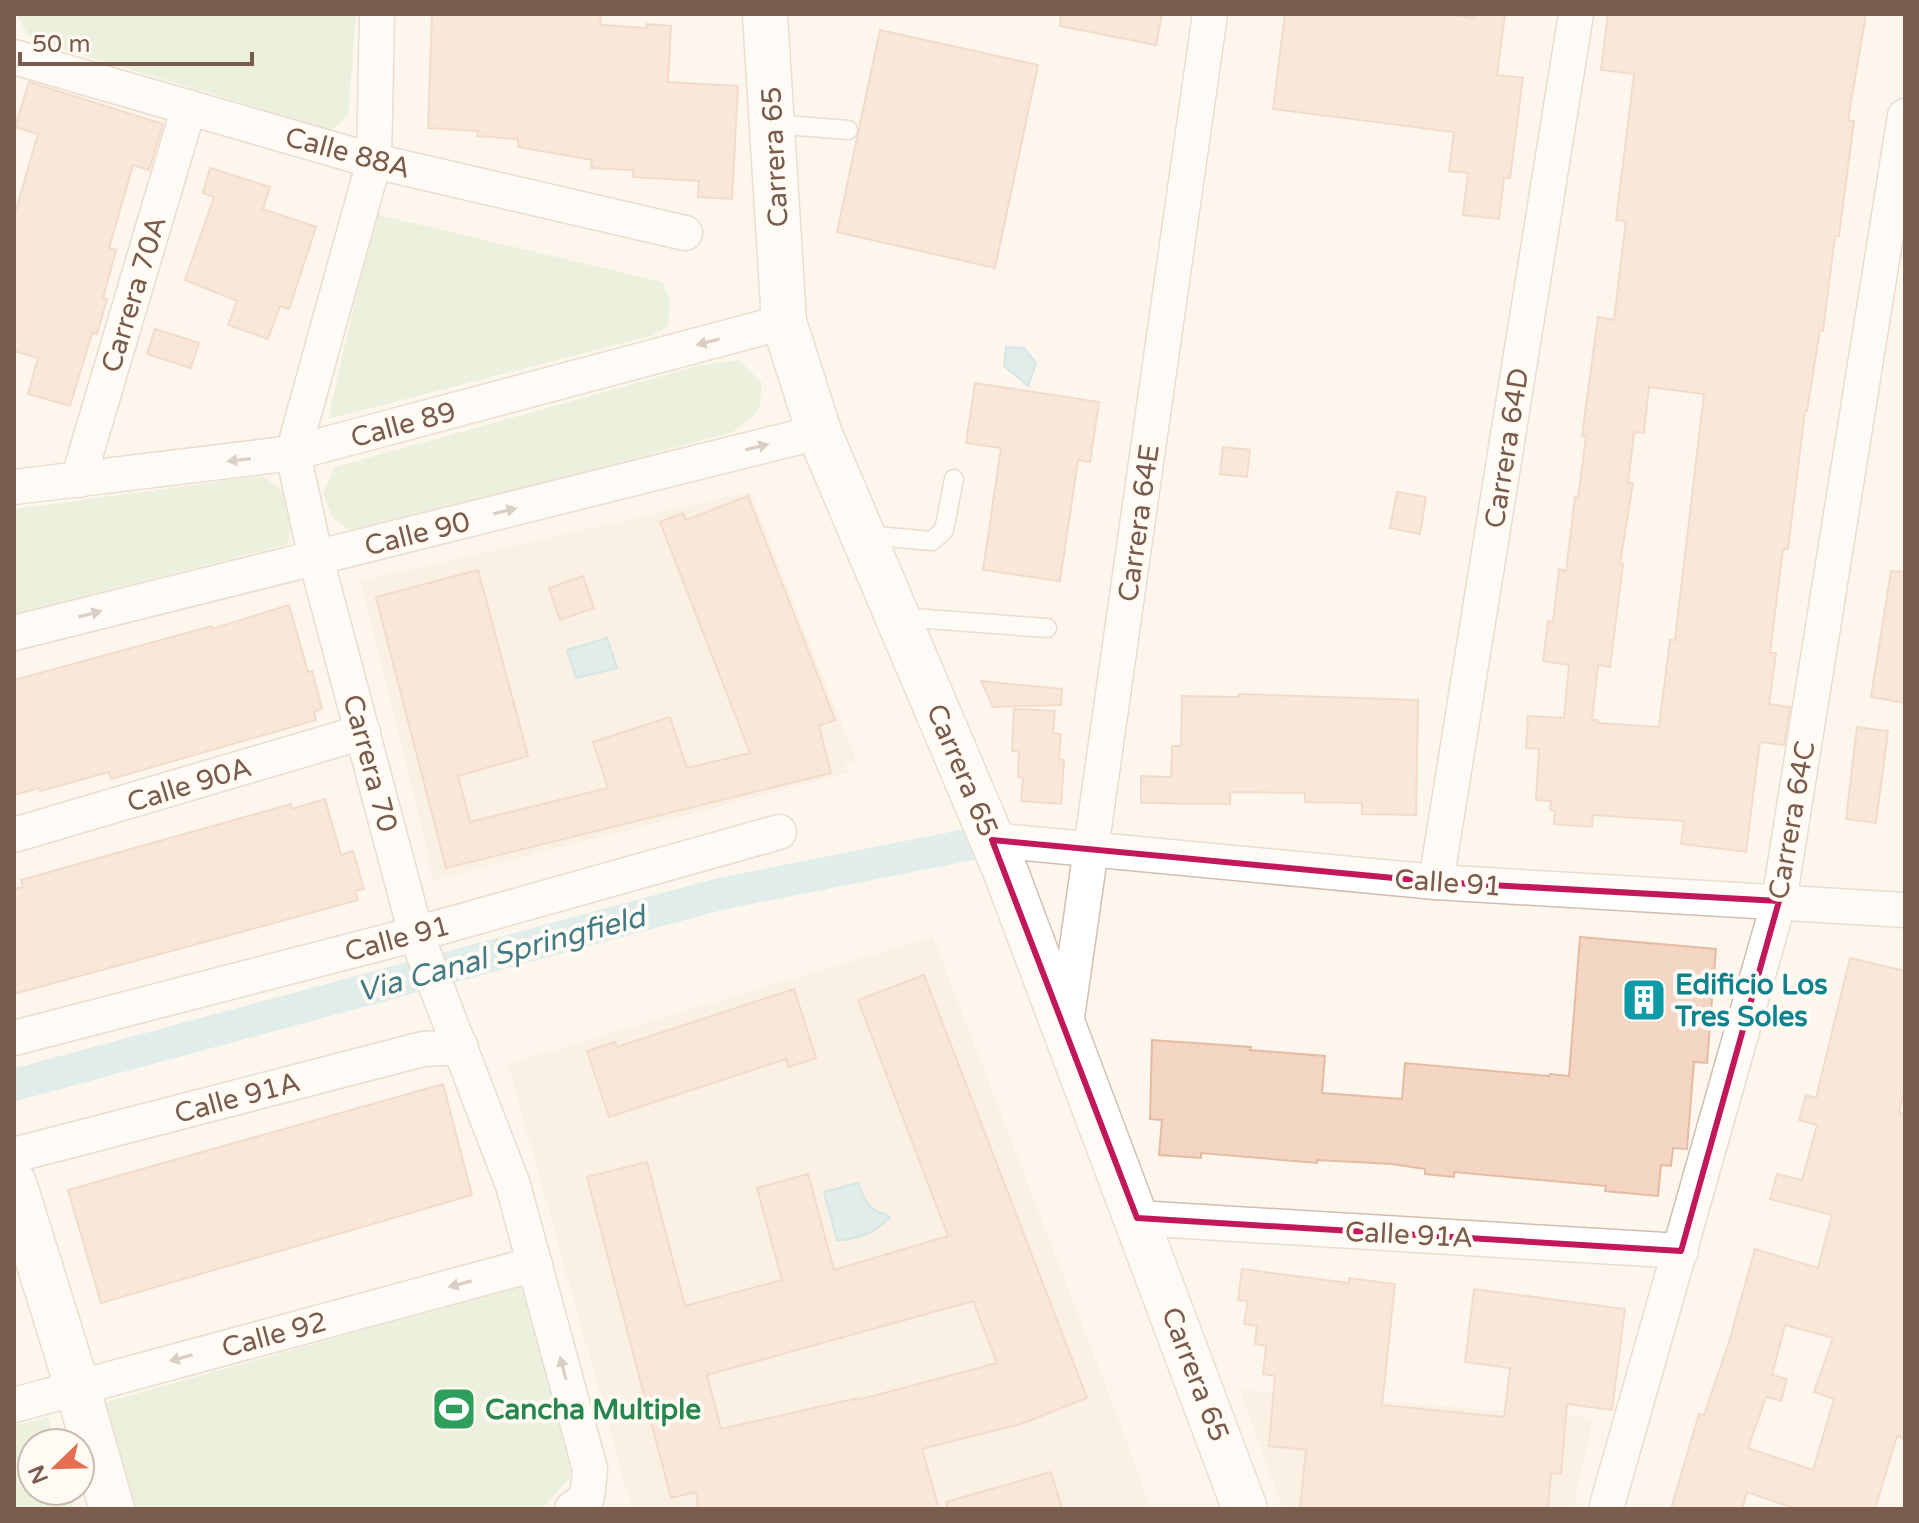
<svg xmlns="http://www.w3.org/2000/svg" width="1919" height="1523" font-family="'Varela Round',sans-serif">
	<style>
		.residential { fill: #f5e8da }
		.green { fill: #d8ecc9 }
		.water { fill: #bfe3e8; stroke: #a5d3da; stroke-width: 2 }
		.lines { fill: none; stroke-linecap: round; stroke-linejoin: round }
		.canal { stroke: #bfe3e8; stroke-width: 32 }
		.building { fill: #f3d5c3; stroke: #e6bba3; stroke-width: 2; fill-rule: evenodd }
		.lane-casing { stroke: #d1beb0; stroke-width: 21 }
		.street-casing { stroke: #d1beb0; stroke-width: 37 }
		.secondary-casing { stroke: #d6c0b0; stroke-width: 47 }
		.lane { stroke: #fff; stroke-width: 18 }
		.street { stroke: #fff; stroke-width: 34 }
		.secondary { stroke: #fff; stroke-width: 44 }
		.oneway { fill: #af9d94 }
		.marked { fill: none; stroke: #c2185b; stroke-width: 6; stroke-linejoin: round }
		.labels { text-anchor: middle; stroke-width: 8; stroke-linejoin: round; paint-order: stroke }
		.street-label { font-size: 28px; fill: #7a5c4d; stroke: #fffaf3 }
		.culture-label { font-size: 28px; font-weight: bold; fill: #0d838f; stroke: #fffaf3; text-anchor: start }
		.leisure-label { font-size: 28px; font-weight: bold; fill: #27864d; stroke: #fffaf3; text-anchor: start }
		.water-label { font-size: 30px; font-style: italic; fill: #437c86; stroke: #fffaf3 }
	</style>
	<rect width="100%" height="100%" fill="#fdf6ec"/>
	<g class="residential">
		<polygon points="750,492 856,760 845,765 848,773 434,880 361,581"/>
		<polygon points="933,937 1117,1415 1151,1509 632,1509 508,1064"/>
		<polygon points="1240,1390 1593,1418 1573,1509 1283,1509"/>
	</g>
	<g class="green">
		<polygon points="17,14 356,14 348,116 332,130 45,44 27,34"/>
		<polygon points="375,214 662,282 670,299 668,326 651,336 328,419"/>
		<polygon points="739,360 762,383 759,411 733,432 354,534 332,517 323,493 335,467 701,365"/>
		<polygon points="262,476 282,490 293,527 286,545 14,614 14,509"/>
		<polygon points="524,1285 576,1472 541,1509 137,1509 117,1478 106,1402"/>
		<polygon points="47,1417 58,1443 32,1443 32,1491 71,1491 73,1509 14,1509 14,1426"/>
	</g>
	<g class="water">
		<polygon points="1006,347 1024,348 1036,363 1028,386 1004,366"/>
		<polygon points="607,638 617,668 576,678 567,650"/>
		<path d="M858 1183C862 1193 867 1208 878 1212 882 1213 886 1214 890 1217 876 1232 857 1240 837 1240L824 1192Z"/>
	</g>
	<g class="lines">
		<polyline class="canal" points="14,1085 720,894 992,840"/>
	</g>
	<g class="building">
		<polygon points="432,14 601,14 600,25 647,28 647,24 671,26 668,82 738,86 732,199 698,197 699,181 633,177 633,170 591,168 592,160 518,147 518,139 477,136 478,131 428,128"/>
		<polygon points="1061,14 1162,14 1156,45 1060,26"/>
		<polygon points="1285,14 1444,14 1474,18 1475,14 1505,14 1497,75 1523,78 1510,178 1504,178 1499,219 1463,215 1468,173 1449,171 1454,132 1273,109"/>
		<path d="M1608 14H1866L1848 120 1854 121 1839 236H1835L1823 331 1820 330 1807 411H1805L1788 549H1783L1770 653H1776L1769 704 1790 707 1784 745 1760 742 1746 852 1681 844 1684 821 1593 815 1592 827 1554 824 1555 811 1550 810 1551 801 1536 800 1539 749 1526 748 1528 716 1564 718 1569 665 1543 661 1548 621 1553 622 1559 569 1566 571 1575 497 1578 498 1586 436H1582L1598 317 1614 320 1626 221 1616 220 1634 74 1601 70ZM1649 387 1704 394 1675 640H1670L1659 727 1598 723V720H1592L1598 665 1610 667 1623 564 1620 563 1633 483H1628L1634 432 1644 433Z"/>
		<polygon points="880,30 1038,65 995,268 837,232"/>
		<polygon points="29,82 163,124 149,170 133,165 109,248 116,250 103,298 107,299 97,334 92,333 70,406 28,394 38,358 14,351 14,217 38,134 15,127"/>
		<polygon points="210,168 270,187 263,209 316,227 289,309 280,306 268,339 228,325 237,301 185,280 214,197 203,193"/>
		<polygon points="155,329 199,343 191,368 147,354"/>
		<polygon points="975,383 1099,402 1090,462 1078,460 1060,581 983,570 1001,448 966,443"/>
		<polygon points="1223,447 1250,450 1247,477 1220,474"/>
		<polygon points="1397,492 1426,497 1420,534 1390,528"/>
		<polygon points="748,496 835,720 819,726 831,773 446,868 376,597 478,570 528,756 458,776 470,822 608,788 593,742 670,717 687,768 750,753 660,522 683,513 686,520"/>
		<polygon points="1891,571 1905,572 1905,703 1871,697"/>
		<polygon points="583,576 594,608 560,620 549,588"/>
		<polygon points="289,605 308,672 312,671 322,709 314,712 316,720 111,779 109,772 40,791 39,788 14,795 14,680 212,626 212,629"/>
		<polygon points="981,681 1062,689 1061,705 993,707"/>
		<polygon points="1239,694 1418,700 1416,815 1362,814 1362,803 1305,802 1305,793 1230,792 1230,804 1141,803 1141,776 1171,777 1172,746 1181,746 1182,696 1239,697"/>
		<polygon points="1014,709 1055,711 1053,733 1061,734 1059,759 1064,760 1061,804 1021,801 1023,778 1018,777 1019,752 1012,751"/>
		<polygon points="1857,727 1888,731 1876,823 1846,819"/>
		<polygon points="325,799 341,855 353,851 364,889 355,891 358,900 14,994 14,889 23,887 21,880 291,804 292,809"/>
		<polygon points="1580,937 1716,949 1707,1063 1694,1062 1687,1149 1673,1148 1671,1166 1661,1165 1658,1196 1605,1191 1606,1186 1454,1172 1454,1177 1425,1174 1425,1169 1392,1164 1317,1160 1317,1163 1201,1153 1201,1158 1159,1155 1162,1120 1150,1119 1152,1040 1251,1047 1250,1050 1325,1056 1322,1093 1402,1099 1405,1063 1549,1076 1550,1074 1569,1076"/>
		<path d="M1850 958 1905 971V1086L1899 1113 1905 1114V1439L1897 1436 1875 1509H1796L1747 1492 1742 1509H1671L1699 1414 1704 1415 1729 1342 1755 1249 1818 1268 1832 1215 1770 1199 1777 1174 1802 1180 1817 1125 1799 1120 1806 1095 1816 1098ZM1785 1325 1833 1338 1814 1392 1834 1399 1813 1470 1748 1448 1766 1397 1781 1401 1787 1379 1772 1375Z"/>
		<path d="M924 975 1087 1398 1021 1424 922 1449 939 1509H698L696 1492 671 1498 587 1177 647 1162 685 1306 782 1280 757 1188 808 1174 834 1270 948 1236 858 1000ZM973 1301 997 1363 858 1400V1398L721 1429 707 1375Z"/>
		<polygon points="794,989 816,1058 789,1067 786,1059 609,1117 587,1051 615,1042 617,1047"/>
		<polygon points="443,1084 472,1195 101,1303 68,1190"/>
		<polygon points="1242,1269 1349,1283 1349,1278 1395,1284 1382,1405 1504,1417 1510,1368 1465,1362 1474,1289 1625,1309 1612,1410 1567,1404 1561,1474 1551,1473 1548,1509 1300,1509 1306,1450 1269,1446 1275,1376 1263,1374 1266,1346 1255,1344 1257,1326 1244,1324 1248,1301 1238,1300"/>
		<polygon points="1051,1472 1062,1509 947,1509 946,1502"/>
	</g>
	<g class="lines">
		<g class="lane-casing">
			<g id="lane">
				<polyline points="772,124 848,130"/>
				<polyline points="865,535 932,541 944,530 954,479"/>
				<polyline points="900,617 1047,628"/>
			</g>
		</g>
		<g class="street-casing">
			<g id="street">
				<polyline points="377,14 374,161 293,453 316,559 416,934 513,1185 590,1469 587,1498 572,1509"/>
				<polyline points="14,57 374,161 685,233"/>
				<polyline points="78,480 189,107"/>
				<polyline points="14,487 293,453 784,322"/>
				<polyline points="14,633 819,432"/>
				<polyline points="14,835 363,732"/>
				<polyline points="992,840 1436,882 1905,910"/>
				<polyline points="1436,882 1576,14"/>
				<polyline points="1065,1031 1210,14"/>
				<polyline points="14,1038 416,934 779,832"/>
				<polyline points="14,1155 423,1049 461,1047"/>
				<polyline points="1137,1218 1681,1251"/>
				<polyline points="14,1405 535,1264"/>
				<polyline points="1606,1509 1779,901 1905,116"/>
			</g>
		</g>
		<g class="secondary-casing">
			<g id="secondary">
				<polyline points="765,14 784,322 819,432 1005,870 1245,1509"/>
				<polyline points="14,1183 77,1386 112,1509"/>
			</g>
		</g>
		<use href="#lane" class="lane"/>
		<use href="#street" class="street"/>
		<use href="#secondary" class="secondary"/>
	</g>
	<defs><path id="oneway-solid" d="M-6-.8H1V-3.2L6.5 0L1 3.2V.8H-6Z" transform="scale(2)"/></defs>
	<g class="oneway">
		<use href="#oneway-solid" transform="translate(708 342) rotate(165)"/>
		<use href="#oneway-solid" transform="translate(757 447) rotate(-14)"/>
		<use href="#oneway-solid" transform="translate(239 460) rotate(173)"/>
		<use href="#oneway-solid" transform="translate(505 511) rotate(-14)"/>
		<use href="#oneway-solid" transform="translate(90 614) rotate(-14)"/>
		<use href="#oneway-solid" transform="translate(460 1284) rotate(165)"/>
		<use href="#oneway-solid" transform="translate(181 1358) rotate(165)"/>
		<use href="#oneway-solid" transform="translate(563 1368) rotate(-105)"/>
	</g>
	<path d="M0 0H1919V1523H0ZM992 840 1436 882 1779 901 1681 1251 1137 1218Z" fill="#fdf6ec" fill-opacity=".55" fill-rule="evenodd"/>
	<path class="marked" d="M992 840 1436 882 1779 901 1681 1251 1137 1218Z"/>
	<defs>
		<g id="building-square" transform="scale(2.3)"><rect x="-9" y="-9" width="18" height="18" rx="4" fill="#0f9aa8" stroke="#fffaf3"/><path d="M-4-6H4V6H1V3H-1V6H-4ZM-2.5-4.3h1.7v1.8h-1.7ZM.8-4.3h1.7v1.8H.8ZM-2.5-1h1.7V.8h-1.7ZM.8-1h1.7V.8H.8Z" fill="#fff"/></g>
		<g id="stadium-square" transform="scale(2.3)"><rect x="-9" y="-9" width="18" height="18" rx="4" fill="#2e9e5b" stroke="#fffaf3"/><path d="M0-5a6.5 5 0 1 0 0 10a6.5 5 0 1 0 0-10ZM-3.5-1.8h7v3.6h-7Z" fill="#fff"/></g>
	</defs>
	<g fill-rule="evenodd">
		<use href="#building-square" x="1644" y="1000"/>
		<use href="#stadium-square" x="454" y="1409"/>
	</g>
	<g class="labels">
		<g class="street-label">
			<text transform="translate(348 152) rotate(15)" y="10">Calle 88A</text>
			<text transform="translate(774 157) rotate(-93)" y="10">Carrera 65</text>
			<text transform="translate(133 294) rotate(-73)" y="10">Carrera 70A</text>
			<text transform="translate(403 424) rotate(-15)" y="10">Calle 89</text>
			<text transform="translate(1506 448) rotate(-81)" y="10">Carrera 64D</text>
			<text transform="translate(1138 523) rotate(-82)" y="10">Carrera 64E</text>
			<text transform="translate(417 533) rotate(-14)" y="10">Calle 90</text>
			<text transform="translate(371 763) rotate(75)" y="10">Carrera 70</text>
			<text transform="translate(963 770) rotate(67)" y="10">Carrera 65</text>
			<text transform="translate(189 784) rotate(-17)" y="10">Calle 90A</text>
			<text transform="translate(1791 820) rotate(-80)" y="10">Carrera 64C</text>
			<text transform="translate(1448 882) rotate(4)" y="10">Calle 91</text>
			<text transform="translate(397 938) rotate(-15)" y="10">Calle 91</text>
			<text transform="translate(237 1097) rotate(-15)" y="10">Calle 91A</text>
			<text transform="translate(1409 1234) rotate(3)" y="10">Calle 91A</text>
			<text transform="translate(274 1334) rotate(-15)" y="10">Calle 92</text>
			<text transform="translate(1196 1374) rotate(69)" y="10">Carrera 65</text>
		</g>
		<g class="culture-label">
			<text x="1675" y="994">Edificio Los<tspan x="1675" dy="32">Tres Soles</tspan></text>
		</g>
		<g class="leisure-label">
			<text x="485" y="1419">Cancha Multiple</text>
		</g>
		<g class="water-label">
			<text transform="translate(501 954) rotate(-15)" y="10">Via Canal Springfield</text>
		</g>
	</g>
	<rect width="1919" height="1523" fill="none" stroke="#7a5c4d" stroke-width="32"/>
	<g transform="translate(56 1467) rotate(247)"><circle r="38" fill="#fffaf3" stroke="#cabbb1" stroke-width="2"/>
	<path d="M0-6L14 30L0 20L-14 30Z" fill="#e76f51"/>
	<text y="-12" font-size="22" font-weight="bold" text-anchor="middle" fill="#7a5c4d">N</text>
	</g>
	<path d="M20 52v12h232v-12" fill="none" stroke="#7a5c4d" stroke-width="4"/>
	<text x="32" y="52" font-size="24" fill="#7a5c4d" stroke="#fffaf3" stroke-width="6" paint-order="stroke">50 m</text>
</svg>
